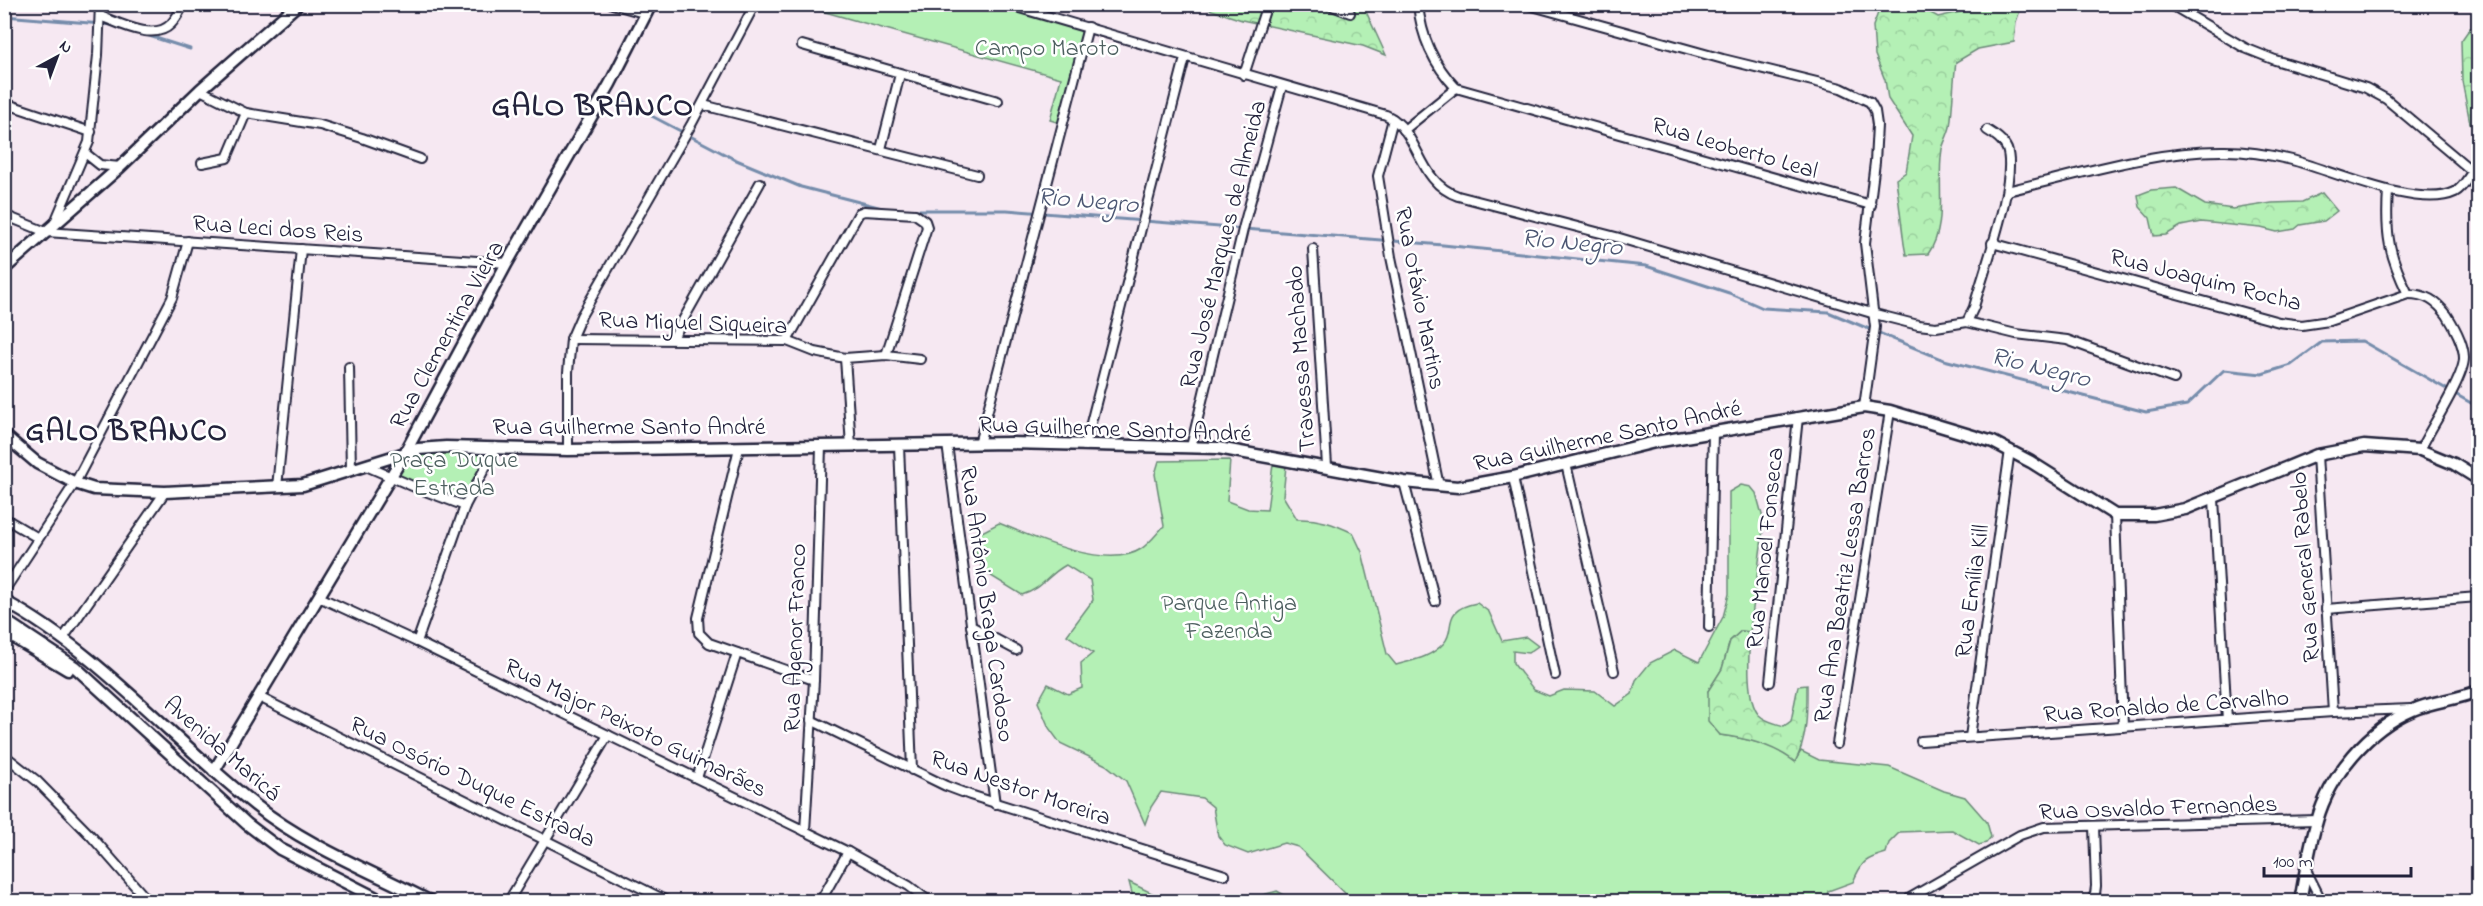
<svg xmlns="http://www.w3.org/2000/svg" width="2483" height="906" font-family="'Indie Flower',sans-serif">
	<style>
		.green { fill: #b4f0b5; stroke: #6b8978; stroke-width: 1.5 }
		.forest { fill: url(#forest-crowns); stroke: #6b8978; stroke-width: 1.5 }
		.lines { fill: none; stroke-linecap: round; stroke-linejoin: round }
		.stream { stroke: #758cab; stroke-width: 3 }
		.street-casing { stroke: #22223b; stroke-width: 12 }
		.secondary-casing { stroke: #22223b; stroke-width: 15 }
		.street { stroke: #fff; stroke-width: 8 }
		.secondary { stroke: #fff; stroke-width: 10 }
		.labels { text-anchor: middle; stroke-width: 5; stroke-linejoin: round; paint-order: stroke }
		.park-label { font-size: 24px; fill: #4e6060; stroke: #fff }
		.street-label { font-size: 24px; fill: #22223b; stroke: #fff }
		.water-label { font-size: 26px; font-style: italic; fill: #4c5773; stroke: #fff }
		.district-label { font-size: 30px; font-weight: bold; letter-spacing: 1.5px; fill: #22223b; stroke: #fff }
	</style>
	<defs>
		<pattern id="forest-crowns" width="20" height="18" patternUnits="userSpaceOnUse" patternTransform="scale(1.5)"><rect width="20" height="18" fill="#b4f0b5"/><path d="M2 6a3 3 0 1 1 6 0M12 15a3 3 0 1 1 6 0" fill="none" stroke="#9ace9d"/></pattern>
	</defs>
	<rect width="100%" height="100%" fill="#f6e8f2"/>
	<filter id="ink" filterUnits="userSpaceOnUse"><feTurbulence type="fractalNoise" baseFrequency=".0167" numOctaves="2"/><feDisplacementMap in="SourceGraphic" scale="12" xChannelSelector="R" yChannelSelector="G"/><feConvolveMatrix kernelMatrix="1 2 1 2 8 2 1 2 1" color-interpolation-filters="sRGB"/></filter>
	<g filter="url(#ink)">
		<g class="green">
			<polygon points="800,5 990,5 1084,30 1060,123 1050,120 1061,78"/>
			<polygon points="496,447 467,503 391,477 405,453"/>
			<path d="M1230 460 1227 501 1248 509 1267 510 1273 464 1286 466 1283 496 1297 519C1318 518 1334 524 1353 533L1362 552 1387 654 1396 665C1414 660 1430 658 1444 643 1457 629 1439 610 1477 603L1489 612 1502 641 1526 637 1538 646 1528 653 1513 651V663L1534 690 1549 696 1564 690 1595 691 1615 706 1632 694 1636 680 1650 663 1675 650 1699 662 1723 617 1729 594V492L1741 485 1751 487 1756 493 1764 522 1750 632 1741 631 1730 641 1722 669 1708 691 1720 735C1745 738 1775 745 1795 761L1801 751 1819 760 1889 767 1944 791 1965 797 1987 822 1991 837 1986 843 1979 845 1952 830 1900 832 1889 843 1886 853C1865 859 1862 861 1853 882L1828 891 1826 901H1353L1298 847 1284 843 1248 854 1225 845 1218 836 1213 807 1202 798 1161 792 1151 807 1145 824 1126 781 1106 765 1060 743 1049 728 1038 702 1048 684 1068 694 1082 688 1081 663 1093 653 1067 635 1093 600 1090 580 1066 565C1046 576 1044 588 1022 595L983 571 974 547 978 534 999 523C1032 537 1107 571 1141 549 1150 543 1157 533 1164 526L1155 474 1159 461Z"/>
			<polygon points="1129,882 1168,901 1134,901"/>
			<polygon points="1277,891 1295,901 1260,901 1263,895"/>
		</g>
		<g class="forest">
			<polygon points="1196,5 1363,5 1386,55 1363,46 1242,20"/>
			<path d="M1881 5H1916L1938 17 1960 12 1970 5H2022L2016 22 2014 42 1978 49 1956 62C1953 84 1953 106 1950 127 1948 135 1944 142 1942 149 1936 184 1949 224 1928 254L1906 255 1904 244 1896 179 1906 172 1912 136 1888 99 1885 80 1875 55 1873 26Z"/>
			<polygon points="2470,28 2478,28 2478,128 2477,131 2470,123 2462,81 2461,41"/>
			<polygon points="2176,188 2205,205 2233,209 2272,203 2302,202 2322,193 2337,211 2324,221 2300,225 2295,229 2277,232 2261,228 2201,222 2181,226 2166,235 2154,236 2150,218 2140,207 2138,195 2151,190"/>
			<path d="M1741 631 1750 632C1749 651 1745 700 1759 715 1766 722 1775 723 1784 726L1791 721 1798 686 1807 685C1807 711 1808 738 1795 762 1775 746 1745 738 1720 735L1708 721V691L1722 669 1730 641Z"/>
		</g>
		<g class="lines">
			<g class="stream">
				<polyline points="4,16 114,25"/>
				<polyline points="143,34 190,49"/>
				<polyline points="623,101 734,159 801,187 886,209"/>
				<polyline points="907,210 1007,210 1443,245 1646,266 1729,293 1763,308 1828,312 1944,360 2146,412 2187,405 2224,370 2262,374 2291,365 2322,342 2362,341 2478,407"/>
			</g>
			<g class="street-casing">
				<g id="street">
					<polyline points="612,4 647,14"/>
					<path d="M1006 4 1386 115C1421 131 1416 182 1458 196L1616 237 1875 314 1918 325 1936 327 1967 322 2016 334 2067 340 2174 379"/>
					<polyline points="1327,4 1350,13"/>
					<path d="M1418 4C1421 36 1434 65 1456 88"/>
					<polyline points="1525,4 1723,59 1841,88 1870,102 1875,111 1877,125 1875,162 1865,243 1875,327 1864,407"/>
					<polyline points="2170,4 2245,48 2275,60 2366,88 2386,99 2472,171"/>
					<path d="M100 16C119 23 154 42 171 24 176 19 180 11 184 4"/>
					<polyline points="802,45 998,101"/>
					<polyline points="1244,75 1267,4"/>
					<polyline points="1456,88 1871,205"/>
					<polyline points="200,90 246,113 320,125 362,138 420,159"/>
					<polyline points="4,103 91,132"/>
					<polyline points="703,105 977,175"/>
					<polyline points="1393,119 1378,176 1391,257 1439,486"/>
					<polyline points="1404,130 1456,88"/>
					<polyline points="881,149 900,74"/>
					<polyline points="85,153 100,165 120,167"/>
					<polyline points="202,163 227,158 246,113"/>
					<path d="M2007 191C2076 175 2155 150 2225 151 2248 151 2271 155 2292 160 2331 170 2418 210 2455 192 2466 186 2469 173 2478 166"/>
					<path d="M2388 191C2385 235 2389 255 2408 294 2426 294 2436 301 2447 315 2454 326 2464 345 2464 358 2464 378 2430 429 2420 450"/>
					<polyline points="4,215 46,232 507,263"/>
					<polyline points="55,222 89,142 98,55 100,4"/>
					<polyline points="1992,243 2279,322 2302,325 2329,321 2408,294"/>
					<polyline points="1313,249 1327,466"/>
					<path d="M1967 322 1974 307C1983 272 2018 181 2007 149 2003 140 1995 135 1987 130"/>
					<polyline points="673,338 760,183"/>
					<polyline points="571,339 787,341 815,352 845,358 886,355 920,359"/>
					<polyline points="787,341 859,213 864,211 915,214 925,221 927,227 886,355"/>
					<polyline points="845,358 851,446"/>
					<polyline points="349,367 351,470"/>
					<polyline points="947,444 995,804"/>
					<polyline points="979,444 1088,27"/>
					<polyline points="899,445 912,770"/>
					<polyline points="1085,446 1185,58"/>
					<polyline points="1191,447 1244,225 1282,86"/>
					<polyline points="739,448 698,618 699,633 709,643 814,680"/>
					<polyline points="568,450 568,372 571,339 581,316 691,125 755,4"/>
					<polyline points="2317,455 2333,712"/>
					<polyline points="1566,464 1614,671"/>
					<polyline points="366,466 417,488 465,506"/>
					<polyline points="1513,477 1555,675"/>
					<polyline points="1404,482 1435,601"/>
					<polyline points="277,487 301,249"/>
					<polyline points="2214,499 2227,720"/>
					<polyline points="2115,515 2123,727"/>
					<polyline points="4,518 38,538"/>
					<polyline points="4,591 75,483 172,298 188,241"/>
					<polyline points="319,597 417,642 848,852 909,886 930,902"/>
					<polyline points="2326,609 2478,597"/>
					<polyline points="971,626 1016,650"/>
					<polyline points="1709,627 1713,432"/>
					<polyline points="64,637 165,492"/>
					<polyline points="417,642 465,506 496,447"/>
					<polyline points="1770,682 1798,417"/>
					<polyline points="259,697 669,902"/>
					<polyline points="811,720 946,786 970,795 1225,875"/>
					<polyline points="1970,737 2010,450"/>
					<polyline points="1921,741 2333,712 2411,709"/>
					<polyline points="1837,744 1890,411"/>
					<polyline points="4,755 37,781 92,837 149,902"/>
					<polyline points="697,778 737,653"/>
					<polyline points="2094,826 2096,886 2094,902"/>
					<polyline points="805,831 814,680 821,446"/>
					<polyline points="2306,870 2322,902"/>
					<polyline points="4,898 8,902"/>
					<polyline points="1910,898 2020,835 2044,827 2317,820"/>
					<polyline points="508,902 608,735"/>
					<polyline points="820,902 848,852"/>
				</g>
			</g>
			<g class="secondary-casing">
				<g id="secondary">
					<polyline points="4,269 120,167 200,90 298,4"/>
					<polyline points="4,435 37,463 75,483 94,489 165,492 303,485 418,449 446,447 568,450 1010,443 1218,448 1404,482 1458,487 1513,477 1655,442 1864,407 1890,411 1993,442 2031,462 2115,515 2154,515 2185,509 2317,455 2364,446 2420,450 2454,464 2478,479"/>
					<path d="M4 601C100 653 170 738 255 805 306 846 373 872 431 902"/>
					<polyline points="4,620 75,667 247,824 280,849 384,902"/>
					<polyline points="4,632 68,670"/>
					<polyline points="214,771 405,453 507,263 610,84 651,4"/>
					<path d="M2300 902C2305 875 2309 847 2317 821 2330 775 2368 729 2413 710 2433 701 2457 700 2478 691"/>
				</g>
			</g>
			<use href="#street" class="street"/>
			<use href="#secondary" class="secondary"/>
		</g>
	</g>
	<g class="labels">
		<g class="park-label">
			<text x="1047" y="55">Campo Maroto</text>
			<text x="454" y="467">Praça Duque<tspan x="454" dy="28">Estrada</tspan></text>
			<text x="1229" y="610">Parque Antiga<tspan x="1229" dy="28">Fazenda</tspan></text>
		</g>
		<g class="street-label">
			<text transform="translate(1735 147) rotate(16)" y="8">Rua Leoberto Leal</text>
			<text transform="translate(278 228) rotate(4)" y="8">Rua Leci dos Reis</text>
			<text transform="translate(1222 244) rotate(-76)" y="8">Rua José Marques de Almeida</text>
			<text transform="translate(2206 279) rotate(14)" y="8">Rua Joaquim Rocha</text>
			<text transform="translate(1421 298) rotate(79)" y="8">Rua Otávio Martins</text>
			<text transform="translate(693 322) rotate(2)" y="8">Rua Miguel Siqueira</text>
			<text transform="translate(446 334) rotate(-61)" y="8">Rua Clementina Vieira</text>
			<text transform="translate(1300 359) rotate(-94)" y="8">Travessa Machado</text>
			<text x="629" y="434">Rua Guilherme Santo André</text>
			<text transform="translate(1115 428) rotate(2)" y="8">Rua Guilherme Santo André</text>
			<text transform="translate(1607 435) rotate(-12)" y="8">Rua Guilherme Santo André</text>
			<text transform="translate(1764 548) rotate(-84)" y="8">Rua Manoel Fonseca</text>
			<text transform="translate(2304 567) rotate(-94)" y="8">Rua General Rabelo</text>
			<text transform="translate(1844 575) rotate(-81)" y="8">Rua Ana Beatriz Lessa Barros</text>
			<text transform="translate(1971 591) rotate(-82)" y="8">Rua Emília Kill</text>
			<text transform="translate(988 604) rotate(82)" y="8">Rua Antônio Braga Cardoso</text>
			<text transform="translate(794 638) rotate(-88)" y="8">Rua Agenor Franco</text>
			<text transform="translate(2166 705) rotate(-4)" y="8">Rua Ronaldo de Carvalho</text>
			<text transform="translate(636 727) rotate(26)" y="8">Rua Major Peixoto Guimarães</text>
			<text transform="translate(223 748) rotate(41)" y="8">Avenida Maricá</text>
			<text transform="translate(473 781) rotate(26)" y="8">Rua Osório Duque Estrada</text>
			<text transform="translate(1021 787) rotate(19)" y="8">Rua Nestor Moreira</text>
			<text transform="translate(2158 807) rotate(-2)" y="8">Rua Osvaldo Fernandes</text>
		</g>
		<g class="water-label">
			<text transform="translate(1088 199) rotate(5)" y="9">Rio Negro</text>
			<text transform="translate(1572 241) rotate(6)" y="9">Rio Negro</text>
			<text transform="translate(2041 366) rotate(14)" y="9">Rio Negro</text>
		</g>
		<g class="district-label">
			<text x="593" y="115">GALO BRANCO</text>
			<text x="127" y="440">GALO BRANCO</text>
		</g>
	</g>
	<rect width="2483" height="906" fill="none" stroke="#fff" stroke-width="24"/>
	<rect x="12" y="12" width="2459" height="882" fill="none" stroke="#22223b" stroke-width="2" filter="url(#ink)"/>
	<g transform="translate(57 57) rotate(41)" stroke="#ffffff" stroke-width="4.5" paint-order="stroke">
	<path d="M0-4.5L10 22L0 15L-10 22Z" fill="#22223b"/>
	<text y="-9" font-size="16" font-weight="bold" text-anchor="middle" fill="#22223b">N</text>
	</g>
	<path d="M2264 867v9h147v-9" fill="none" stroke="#22223b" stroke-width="3"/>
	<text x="2273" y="867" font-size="18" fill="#22223b" stroke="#ffffff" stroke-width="4.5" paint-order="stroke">100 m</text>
</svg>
